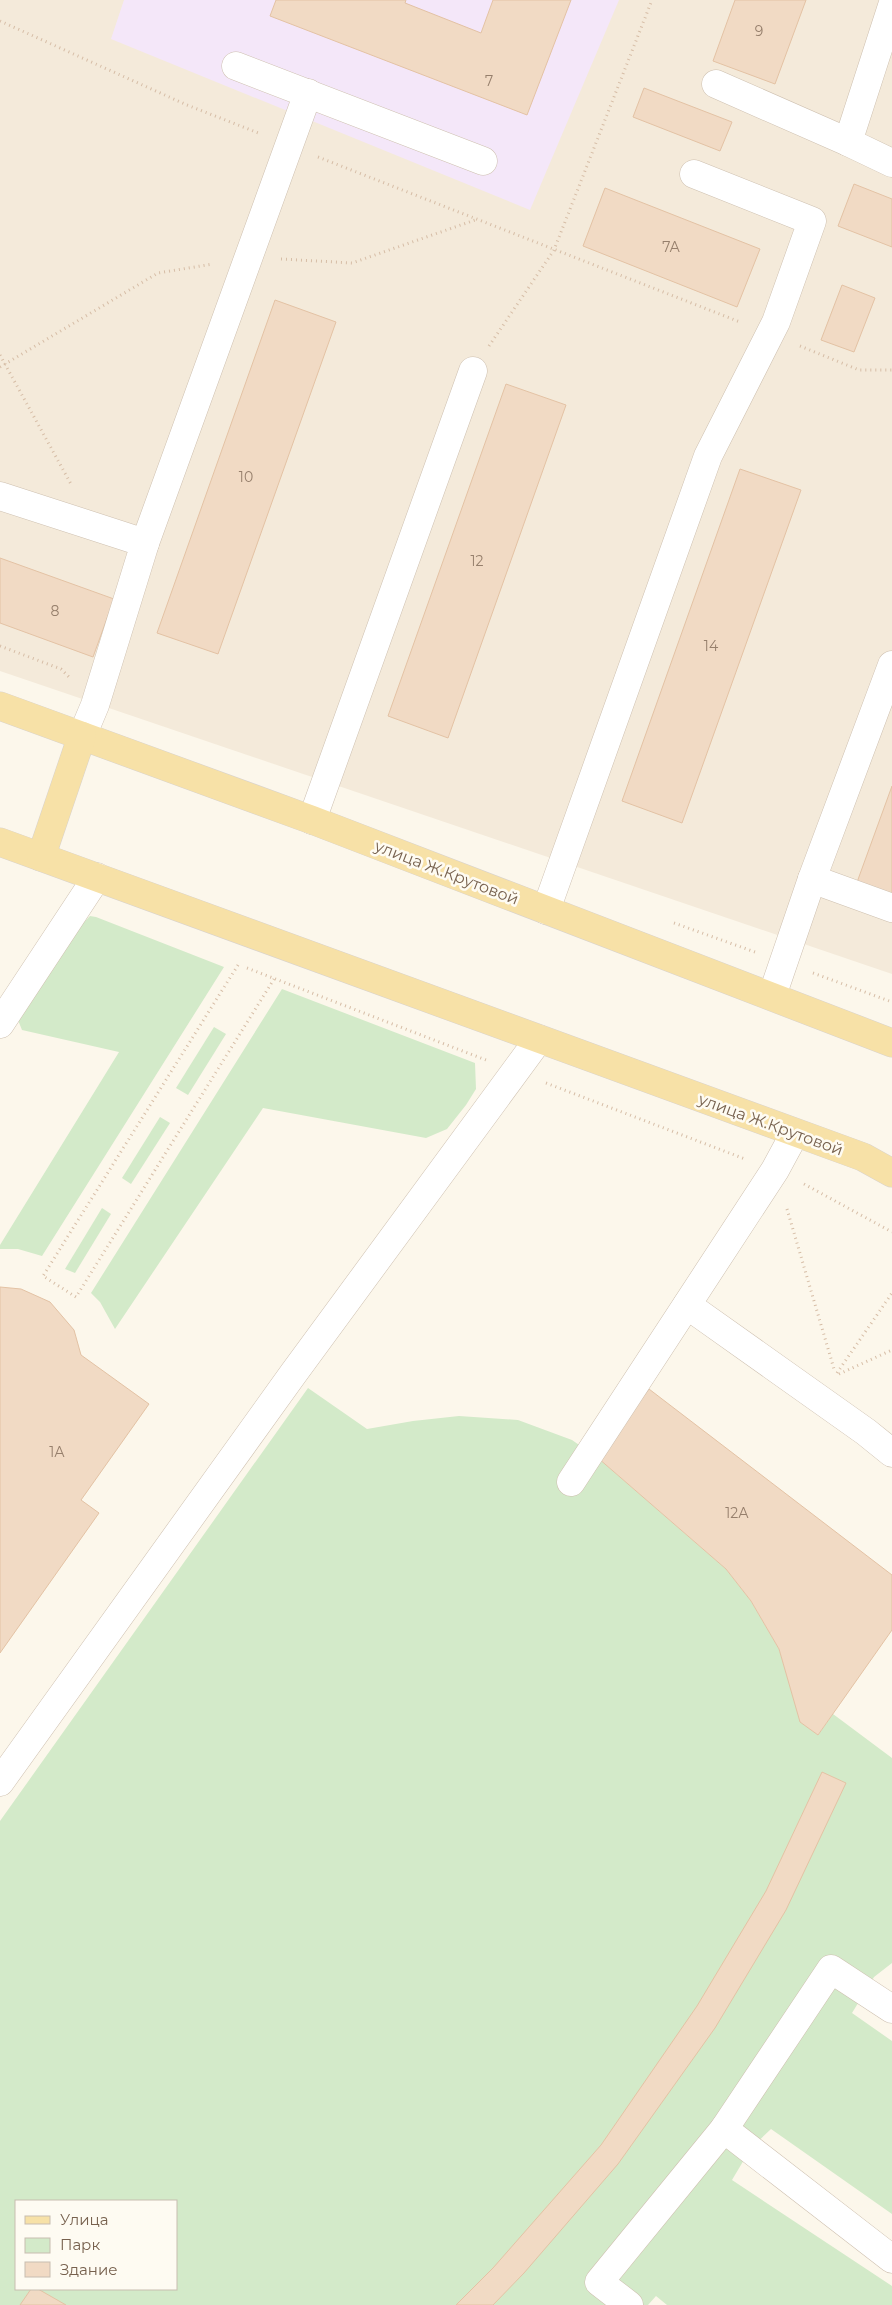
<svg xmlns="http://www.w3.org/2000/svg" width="892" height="2305" font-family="Montserrat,sans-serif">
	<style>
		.residential { fill: #f4eada }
		.education { fill: #f4e7f9 }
		.green { fill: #d3eac9; fill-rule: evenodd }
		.building { fill: #f1dac4; stroke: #e3c2a4 }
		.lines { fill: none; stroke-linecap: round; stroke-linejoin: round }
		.minor-casing { stroke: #cec0b0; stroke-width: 29 }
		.major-casing { stroke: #d9d3cd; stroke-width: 29 }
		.path { stroke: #d6bda6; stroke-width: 3; stroke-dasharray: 1 4; stroke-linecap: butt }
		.minor { stroke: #fff; stroke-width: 28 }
		.major { stroke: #f7e1a7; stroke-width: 28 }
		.labels { text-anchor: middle; stroke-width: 5; stroke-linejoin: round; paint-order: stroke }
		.number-label { font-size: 14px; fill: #967f6c }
		.street-label { font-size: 16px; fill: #77614e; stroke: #fefbf2 }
	</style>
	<rect width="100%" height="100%" fill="#fcf7eb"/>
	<polygon class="residential" points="0,0 892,0 892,974 0,671"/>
	<polygon class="education" points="124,0 619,0 530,210 111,39"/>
	<g class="green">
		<polygon points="90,916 96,917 224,967 42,1256 18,1249 0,1249 0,1245 119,1052 22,1030 18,1020 78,928"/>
		<polygon points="282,989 475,1063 476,1089 466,1105 447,1129 426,1138 263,1108 115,1329 100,1302 91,1293"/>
		<polygon points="214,1027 226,1034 188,1095 176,1088"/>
		<polygon points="160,1117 170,1123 131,1184 122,1178"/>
		<polygon points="102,1208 111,1214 75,1273 65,1269"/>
		<path d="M308 1388 367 1429 413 1421 459 1416 518 1420 572 1440 598 1458 726 1569 751 1601 779 1649 801 1722 818 1735 833 1714 892 1758V1963L874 1977 852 2013 892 2041V2214L771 2129 751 2148 732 2180 892 2286V2305H667L656 2296 648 2305H0V1821ZM16 2201H176V2289H16Z"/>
	</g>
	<g class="building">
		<polygon points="276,0 406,0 405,3 481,33 493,0 571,0 527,115 270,16"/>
		<polygon points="735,0 806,0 775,84 713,61"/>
		<polygon points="644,88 732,122 720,151 633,117"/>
		<polygon points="854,184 892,199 892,247 838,226"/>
		<polygon points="605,188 760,249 737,307 583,246"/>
		<polygon points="842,285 875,298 854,352 821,340"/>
		<polygon points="275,300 336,322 218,654 157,633"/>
		<polygon points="506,384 566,405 448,738 388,716"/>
		<polygon points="740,469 801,490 682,823 622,801"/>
		<polygon points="0,558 114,599 93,657 0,623"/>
		<polygon points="892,786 892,898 856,885"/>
		<polygon points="0,1287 21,1289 50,1302 74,1330 81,1355 149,1404 81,1500 99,1513 0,1653"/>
		<polygon points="649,1389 892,1575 892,1630 818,1735 800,1722 779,1649 751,1601 726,1569 598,1458"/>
		<polygon points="822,1772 846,1783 786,1910 715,2028 618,2164 524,2273 493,2305 456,2305 493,2268 601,2145 697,2006 766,1891"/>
		<polygon points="31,2289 38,2289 66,2305 20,2305"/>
	</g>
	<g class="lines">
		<g class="minor-casing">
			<g id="minor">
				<polyline points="892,6 848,142 892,163"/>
				<polyline points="236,66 483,161"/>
				<polyline points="716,84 848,142"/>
				<polyline points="0,496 145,543 95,705 82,736"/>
				<polyline points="145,543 308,93"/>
				<polyline points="892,665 812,879 892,908"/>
				<polyline points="312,820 473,371"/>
				<polyline points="546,910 708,456 776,322 812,221 694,174"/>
				<polyline points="772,996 812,879"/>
				<polyline points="0,1024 97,877"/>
				<polyline points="687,1305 866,1432 892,1453"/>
				<polyline points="571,1482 775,1170 795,1133"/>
				<polyline points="0,1782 293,1374 539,1039"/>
				<polyline points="724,2129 892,2259"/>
				<polyline points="629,2305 599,2282 724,2129 831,1969 892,2009"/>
			</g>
		</g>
		<g class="major-casing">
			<g id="major">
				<polyline points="0,706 312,820 892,1043"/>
				<polyline points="0,842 863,1157 892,1173"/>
				<polyline points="41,857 82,736"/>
			</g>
		</g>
		<g class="path">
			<polyline points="0,21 187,105 261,134"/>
			<polyline points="318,157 740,322"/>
			<polyline points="281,259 352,263 478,219"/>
			<polyline points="489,346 554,250 652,0"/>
			<polyline points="800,346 859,370 892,370"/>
			<polyline points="0,355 72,486"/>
			<polyline points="0,367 158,273 213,264"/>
			<polyline points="0,646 61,669 70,678"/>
			<polyline points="674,923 755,952"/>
			<polyline points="238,965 43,1276 76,1297 274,979"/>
			<polyline points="247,968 486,1060"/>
			<polyline points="813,973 892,1002"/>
			<polyline points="546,1083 745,1159"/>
			<polyline points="804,1184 892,1232"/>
			<polyline points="787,1209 834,1369"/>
			<polyline points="837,1373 892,1293"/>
			<polyline points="839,1374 892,1350"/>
		</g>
		<use href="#minor" class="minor"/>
		<use href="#major" class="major"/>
	</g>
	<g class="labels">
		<g class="number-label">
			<text x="759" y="36">9</text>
			<text x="489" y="86">7</text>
			<text x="671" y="252">7А</text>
			<text x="246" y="482">10</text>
			<text x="477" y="566">12</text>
			<text x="55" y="616">8</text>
			<text x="711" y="651">14</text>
			<text x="57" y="1457">1А</text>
			<text x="737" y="1518">12А</text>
		</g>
		<g class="street-label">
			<text transform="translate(447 872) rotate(21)" y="6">улица Ж.Крутовой</text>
			<text transform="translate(771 1124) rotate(20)" y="6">улица Ж.Крутовой</text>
		</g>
	</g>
	<rect x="15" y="2200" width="162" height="90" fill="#fefbf2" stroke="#c8bdb0"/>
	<rect x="25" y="2216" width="25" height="8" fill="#f7e1a7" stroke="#c8bdb0"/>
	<text x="60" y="2225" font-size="15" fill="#77614e">Улица</text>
	<rect x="25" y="2238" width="25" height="15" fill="#d3eac9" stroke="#c8bdb0"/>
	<text x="60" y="2250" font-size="15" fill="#77614e">Парк</text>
	<rect x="25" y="2262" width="25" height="15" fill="#f1dac4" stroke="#c8bdb0"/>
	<text x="60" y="2275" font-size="15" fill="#77614e">Здание</text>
</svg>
